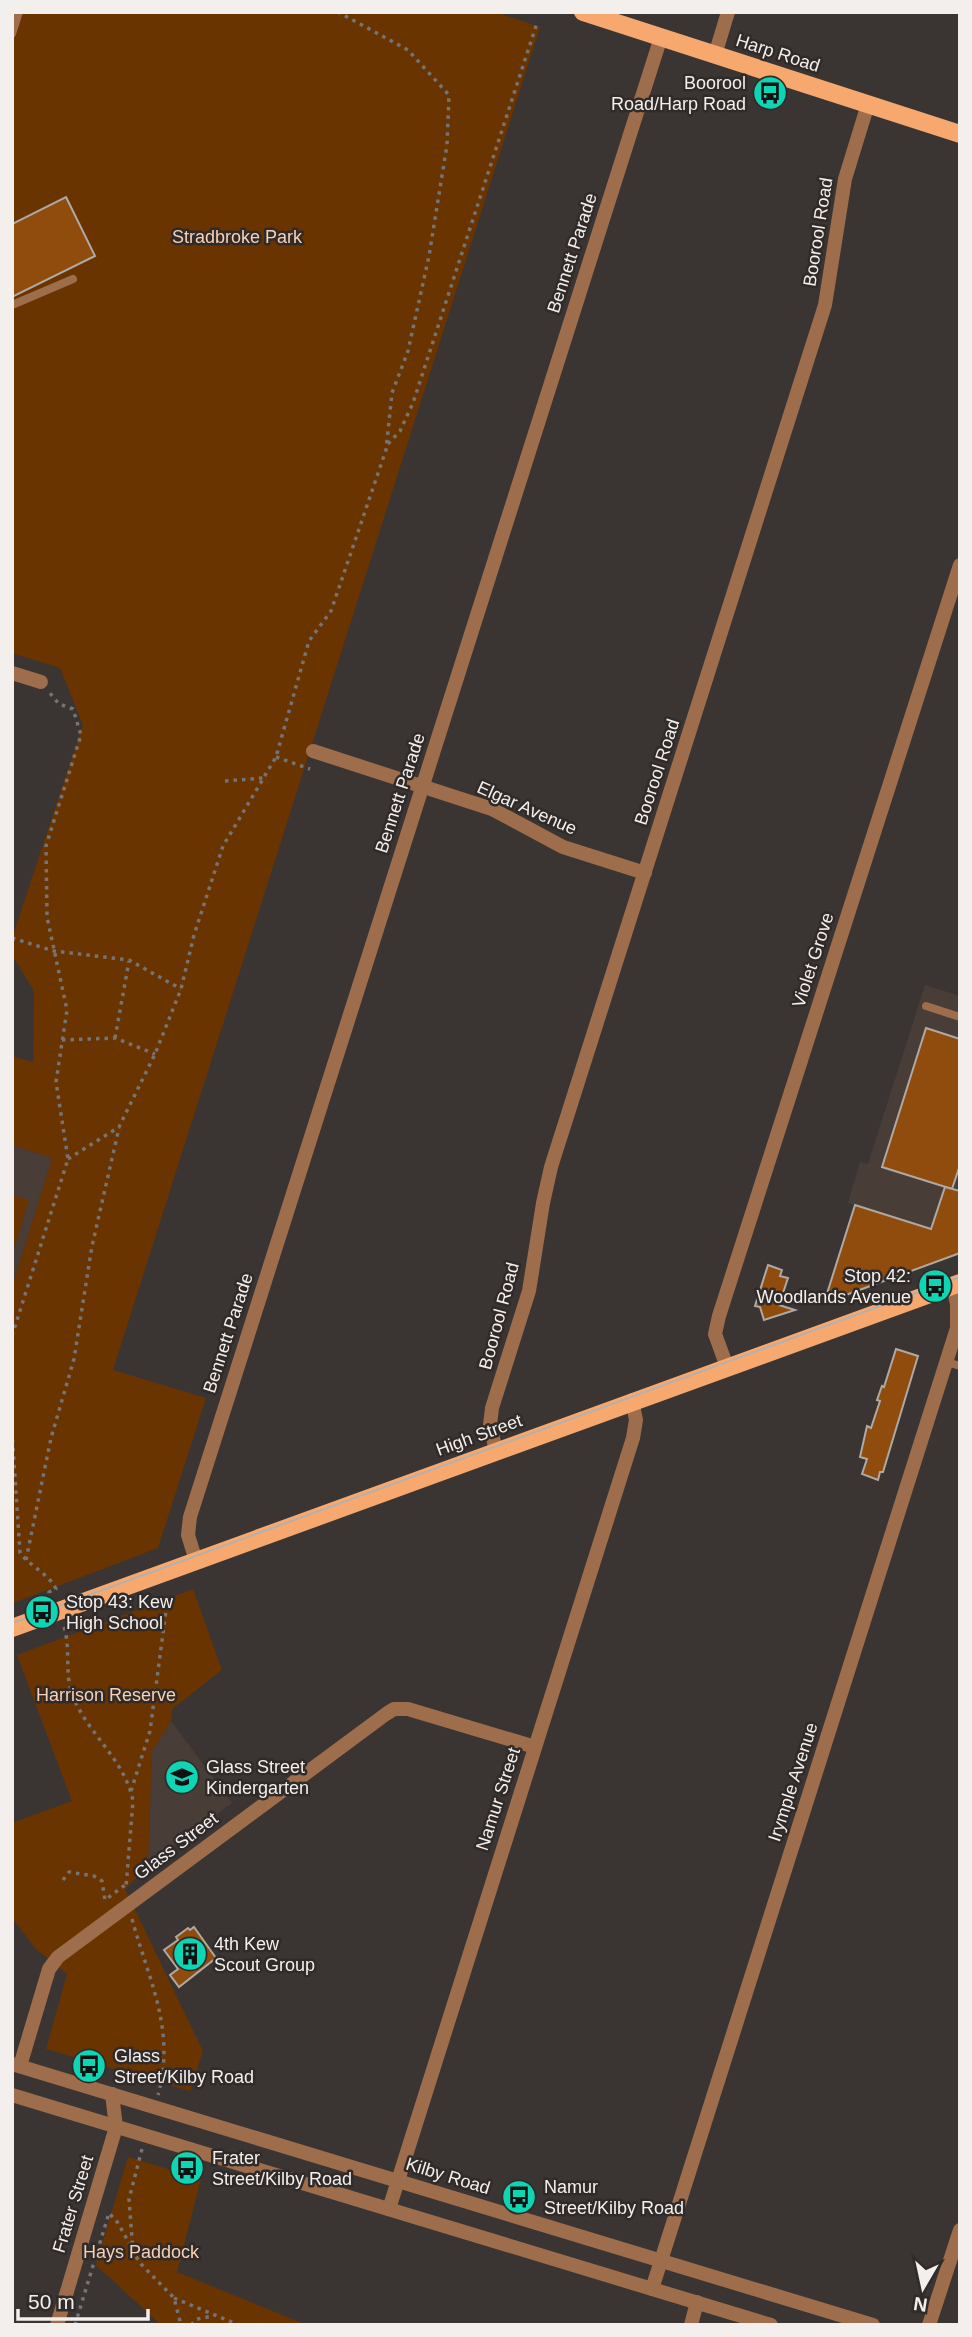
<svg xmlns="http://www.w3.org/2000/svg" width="972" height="2337" font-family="Arial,sans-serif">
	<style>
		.built { fill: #483e37 }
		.green { fill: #6a3400 }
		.building { fill: #904c0c; stroke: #afa9a5; stroke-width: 2 }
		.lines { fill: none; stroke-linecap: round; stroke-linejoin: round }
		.path { stroke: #777370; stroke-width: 3.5; stroke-dasharray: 3.5 5; stroke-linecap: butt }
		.service { stroke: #9e6d4b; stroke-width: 8 }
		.minor { stroke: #9e6d4b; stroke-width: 14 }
		.tertiary { stroke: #9e6d4b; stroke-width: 14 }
		.primary { stroke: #f6a86e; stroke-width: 18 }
		.tram { stroke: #b4b0ae; stroke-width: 2 }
		.labels { text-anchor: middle; stroke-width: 5; stroke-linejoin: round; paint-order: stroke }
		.street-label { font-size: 18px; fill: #f2efed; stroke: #302b28 }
		.poi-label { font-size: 18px; fill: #f2efed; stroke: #302b28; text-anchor: start }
		.park-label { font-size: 18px; fill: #f8d0b5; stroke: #302b28 }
	</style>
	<rect width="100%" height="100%" fill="#3a3532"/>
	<g class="built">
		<polygon points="925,985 960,996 960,1253 823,1306 855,1205 848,1203 860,1162 868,1164"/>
		<polygon points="12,1145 52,1158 12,1287"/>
		<polygon points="171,1721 232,1803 148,1866 152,1751"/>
	</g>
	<g class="green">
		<polygon points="13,12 495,12 540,27 113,1370 206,1398 158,1548 13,1603 12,1287 52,1158 12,1145 12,1056 33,1062 34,991 12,955 12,938 83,725 60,668 12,653"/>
		<polygon points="12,1195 29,1200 15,1246 12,1245"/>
		<polygon points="193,1589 222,1670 172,1709 171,1721 152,1751 148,1866 125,1889 203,2051 190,2091 46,2049 67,1974 36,1949 12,1918 12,1823 72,1801 17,1655"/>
		<polygon points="128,2157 201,2179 177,2272 307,2325 161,2325 96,2265"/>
	</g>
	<g class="building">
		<polygon points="66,197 95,256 12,297 12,224"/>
		<polygon points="926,1028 960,1039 960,1165 952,1189 882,1167"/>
		<polygon points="945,1187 960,1191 960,1253 824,1303 855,1205 931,1229"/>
		<polygon points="768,1265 782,1270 780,1276 788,1278 779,1305 795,1310 764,1320 760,1307 755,1306"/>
		<polygon points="896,1349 918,1356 883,1472 880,1472 878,1480 862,1474 867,1459 860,1457 867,1426 871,1428 880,1401 877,1400 882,1386 884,1387"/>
		<polygon points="194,1927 216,1958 179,1987 170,1975 178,1969 164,1950 178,1940 176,1937 188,1928 190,1930"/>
	</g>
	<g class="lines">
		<g class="path">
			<polyline points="388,444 400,431 413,403 537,23"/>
			<polyline points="276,757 310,769"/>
			<polyline points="225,781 263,778"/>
			<polyline points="12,938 54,951 129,960 181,989"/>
			<polyline points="115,1038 129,961"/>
			<polyline points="62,1040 115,1038 155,1054"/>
			<polyline points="68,1159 119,1127 155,1054 181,989 194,935 223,846 276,757 309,641 331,611 386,450 392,393 408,351 429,256 447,145 449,95 408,50 338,12"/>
			<polyline points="12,1336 68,1159 56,1082 67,1010 47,917 46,846 81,735 73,709 59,704 49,692"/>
			<path d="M12 1431 20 1553C31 1567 48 1573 56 1589L49 1592 51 1597"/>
			<polyline points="26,1560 51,1438 74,1359 92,1246 119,1128"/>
			<path d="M64 1627C71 1649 64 1674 73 1697 89 1735 125 1760 133 1801L126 1887"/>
			<polyline points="131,1791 150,1731 167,1603 166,1598"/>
			<polyline points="63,1880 69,1872 94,1876 102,1881 105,1900 125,1885"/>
			<path d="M132 1919C149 1981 176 2030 158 2095"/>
			<polyline points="142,2149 129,2199 133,2252 141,2264 174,2298 181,2325"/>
			<polyline points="174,2298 239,2325"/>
			<polyline points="75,2325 109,2213 118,2223 133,2250"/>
			<polyline points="191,2325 197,2319 213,2316"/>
		</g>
		<g class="service">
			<polyline points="12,34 19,12"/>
			<polyline points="12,305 73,279"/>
			<polyline points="926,1006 960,1017"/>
			<polyline points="947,1362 960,1366"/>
		</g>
		<g class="minor">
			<polyline points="715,55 728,12"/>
			<polyline points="12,673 41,682"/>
			<polyline points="313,751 492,809 563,847 645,873"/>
			<polyline points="727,1367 715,1334 719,1316 960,565"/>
			<polyline points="496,1451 490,1425 492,1408 529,1291 543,1203 551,1167 825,305 845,179 868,104"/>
			<polyline points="196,1561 188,1535 190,1517 661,37"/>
			<polyline points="20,2066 49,1969 58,1957 386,1714 394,1709 408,1709 535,1747"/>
			<polyline points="389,2209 633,1438 636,1420 632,1400"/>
			<polyline points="652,2289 957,1328 957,1304 953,1285"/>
			<polyline points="57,2325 116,2127 112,2094"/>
			<polyline points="691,2325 697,2302"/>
			<polyline points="929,2325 960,2230"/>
		</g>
		<g class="tertiary">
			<polyline points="12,2064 873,2325"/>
			<polyline points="12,2095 771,2325"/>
		</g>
		<g class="primary">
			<polyline points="583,12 960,134"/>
			<polyline points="12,1628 960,1283"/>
		</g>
		<polyline class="tram" points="12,1623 960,1277"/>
	</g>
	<defs>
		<g id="bus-disc" transform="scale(1.75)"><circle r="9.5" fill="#0ed5b4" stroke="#302b28"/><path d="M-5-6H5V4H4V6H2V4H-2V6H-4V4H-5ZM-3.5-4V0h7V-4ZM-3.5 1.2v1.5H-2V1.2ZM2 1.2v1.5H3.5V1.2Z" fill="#111"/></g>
		<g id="school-disc" transform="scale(1.75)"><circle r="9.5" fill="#0ed5b4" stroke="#302b28"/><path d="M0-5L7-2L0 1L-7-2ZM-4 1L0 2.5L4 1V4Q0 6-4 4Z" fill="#111"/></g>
		<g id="building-disc" transform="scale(1.75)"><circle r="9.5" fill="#0ed5b4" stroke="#302b28"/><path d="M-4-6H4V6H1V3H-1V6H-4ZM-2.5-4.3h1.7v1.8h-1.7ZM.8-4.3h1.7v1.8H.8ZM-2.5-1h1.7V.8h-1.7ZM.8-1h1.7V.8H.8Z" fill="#111"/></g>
	</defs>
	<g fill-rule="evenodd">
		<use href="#bus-disc" x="770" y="93"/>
		<use href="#bus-disc" x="935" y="1286"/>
		<use href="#bus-disc" x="42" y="1612"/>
		<use href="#school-disc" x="182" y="1777"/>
		<use href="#building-disc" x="190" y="1954"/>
		<use href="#bus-disc" x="89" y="2066"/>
		<use href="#bus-disc" x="187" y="2168"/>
		<use href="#bus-disc" x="519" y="2197"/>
	</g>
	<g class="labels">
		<g class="street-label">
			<text transform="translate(778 53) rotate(18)" y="6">Harp Road</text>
			<text transform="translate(818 232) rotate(-81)" y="6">Boorool Road</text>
			<text transform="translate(572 253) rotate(-72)" y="6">Bennett Parade</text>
			<text transform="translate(657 772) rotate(-72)" y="6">Boorool Road</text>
			<text transform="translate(400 793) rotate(-72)" y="6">Bennett Parade</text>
			<text transform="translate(527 808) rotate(24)" y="6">Elgar Avenue</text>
			<text transform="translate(813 960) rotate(-72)" y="6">Violet Grove</text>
			<text transform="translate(499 1316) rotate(-75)" y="6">Boorool Road</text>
			<text transform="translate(228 1333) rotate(-72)" y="6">Bennett Parade</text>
			<text transform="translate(479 1435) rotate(-20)" y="6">High Street</text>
			<text transform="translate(793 1782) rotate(-72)" y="6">Irymple Avenue</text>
			<text transform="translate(498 1799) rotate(-72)" y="6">Namur Street</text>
			<text transform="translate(176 1846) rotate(-37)" y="6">Glass Street</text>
			<text transform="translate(448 2176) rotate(17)" y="6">Kilby Road</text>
			<text transform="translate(73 2204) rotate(-73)" y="6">Frater Street</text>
		</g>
		<g class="poi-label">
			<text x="746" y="89" text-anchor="end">Boorool<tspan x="746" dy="21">Road/Harp Road</tspan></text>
			<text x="911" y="1282" text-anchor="end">Stop 42:<tspan x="911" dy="21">Woodlands Avenue</tspan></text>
			<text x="66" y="1608">Stop 43: Kew<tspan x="66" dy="21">High School</tspan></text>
			<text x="206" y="1773">Glass Street<tspan x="206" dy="21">Kindergarten</tspan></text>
			<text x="214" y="1950">4th Kew<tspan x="214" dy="21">Scout Group</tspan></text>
			<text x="114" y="2062">Glass<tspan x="114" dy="21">Street/Kilby Road</tspan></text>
			<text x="212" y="2164">Frater<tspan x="212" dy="21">Street/Kilby Road</tspan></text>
			<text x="544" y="2193">Namur<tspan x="544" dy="21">Street/Kilby Road</tspan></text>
		</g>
		<g class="park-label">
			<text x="237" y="243">Stradbroke Park</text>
			<text x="106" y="1701">Harrison Reserve</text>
			<text x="141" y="2258">Hays Paddock</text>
		</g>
	</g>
	<rect width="972" height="2337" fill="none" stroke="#f2efed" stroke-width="28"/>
	<g transform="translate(923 2288) rotate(189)" stroke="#302b28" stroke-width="5" paint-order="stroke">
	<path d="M0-5L12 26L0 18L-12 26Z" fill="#f2efed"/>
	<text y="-10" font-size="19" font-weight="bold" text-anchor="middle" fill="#f2efed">N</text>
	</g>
	<path d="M18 2309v10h130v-10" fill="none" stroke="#f2efed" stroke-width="3.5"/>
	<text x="28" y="2309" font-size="21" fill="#f2efed" stroke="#302b28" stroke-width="5" paint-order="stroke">50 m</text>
</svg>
